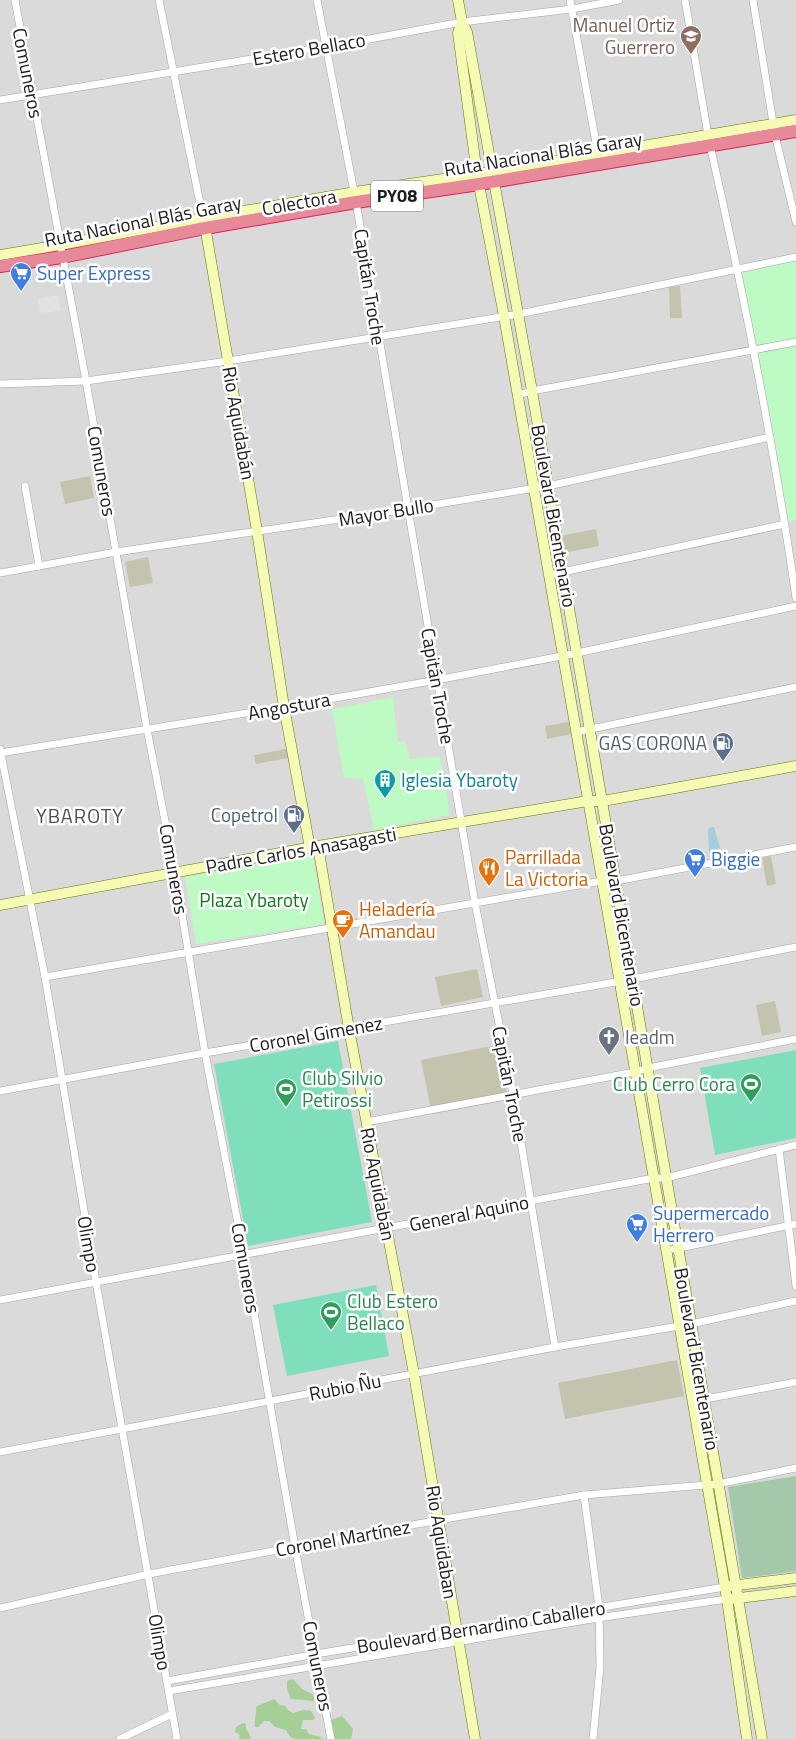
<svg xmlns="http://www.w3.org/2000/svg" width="796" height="1739" font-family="'Titillium Web',sans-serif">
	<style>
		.residential { fill: #dbdada }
		.construction { fill: #c3c3ae }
		.forest { fill: #a6ce97 }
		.cemetery { fill: #a3c8aa }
		.park { fill: #befac4 }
		.pitch { fill: #7fdfbc }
		.parking { fill: #e1e1e1 }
		.water { fill: #a2cedd }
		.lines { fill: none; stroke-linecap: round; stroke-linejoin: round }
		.street-casing { stroke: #a4a4a4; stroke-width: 8 }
		.secondary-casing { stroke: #667503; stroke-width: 11 }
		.highway-casing { stroke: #db215c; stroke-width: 14 }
		.street { stroke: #fff; stroke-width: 7 }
		.secondary { stroke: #f5fab5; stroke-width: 10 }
		.highway { stroke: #e78998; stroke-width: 12 }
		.labels { text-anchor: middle; stroke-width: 5; stroke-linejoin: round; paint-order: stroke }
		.shield { fill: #fff; stroke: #616161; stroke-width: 1 }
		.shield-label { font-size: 18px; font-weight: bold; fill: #1d1d1d }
		.education-label { font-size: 19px; fill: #785e54; stroke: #fff; text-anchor: end }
		.street-label { font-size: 19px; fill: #1d1d1d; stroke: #fff }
		.shop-label { font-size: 19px; fill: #366cbe; stroke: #fff; text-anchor: start }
		.service-label { font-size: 19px; fill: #4e5e75; stroke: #fff; text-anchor: end }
		.culture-label { font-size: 19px; fill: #0d838f; stroke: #fff; text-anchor: start }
		.food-label { font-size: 19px; fill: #c56008; stroke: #fff; text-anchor: start }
		.park-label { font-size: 19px; fill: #0a7c16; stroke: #fff }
		.worship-label { font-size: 19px; fill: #5b616d; stroke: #fff; text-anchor: start }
		.leisure-label { font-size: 19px; fill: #27864d; stroke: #fff; text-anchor: start }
		.neighbourhood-label { font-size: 20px; letter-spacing: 1px; fill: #505050; stroke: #fff }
	</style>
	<rect width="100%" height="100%" fill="#eeebe3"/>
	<rect class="residential" x="0" y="0" width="796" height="1739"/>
	<g class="construction">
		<polygon points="680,286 682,318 670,318 669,287"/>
		<polygon points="90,476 94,498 65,504 60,482"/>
		<polygon points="596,529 599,546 564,553 560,536"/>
		<polygon points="148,557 153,583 130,587 125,562"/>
		<polygon points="569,722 571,734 547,739 545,726"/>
		<polygon points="286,749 288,758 256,764 254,755"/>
		<polygon points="771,856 776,884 767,886 762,858"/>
		<polygon points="477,969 483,997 441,1006 435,977"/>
		<polygon points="775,1001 781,1032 762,1036 756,1005"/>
		<polygon points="497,1045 508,1100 432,1114 421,1060"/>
		<polygon points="677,1360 684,1396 565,1419 558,1383"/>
	</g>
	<g class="forest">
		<path d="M292 1679C296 1681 298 1685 301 1688 307 1693 311 1691 315 1698L314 1701 291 1699 287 1689V1681Z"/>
		<path d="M274 1699 280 1705 285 1706 288 1710 293 1713 303 1710 311 1711 315 1718 313 1720H303L301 1729H306L309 1734 321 1737 322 1739H296L290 1737 286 1730 275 1727 269 1721H264L258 1727H255C254 1719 257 1714 256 1707 259 1704 269 1702 274 1699Z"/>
		<polygon points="342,1716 353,1729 351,1739 335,1739 331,1720"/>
		<polygon points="243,1723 246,1724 246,1729 249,1733 251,1739 239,1739 240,1735 235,1732 236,1727"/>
	</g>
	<polygon class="cemetery" points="796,1476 796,1571 742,1578 728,1487"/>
	<g class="park">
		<polygon points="796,261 796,520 787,522 741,273"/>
		<polygon points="393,697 398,742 405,742 410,759 440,756 450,815 374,830 363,779 344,778 332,709"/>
		<polygon points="313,856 324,924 196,944 185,877"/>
	</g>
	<g class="pitch">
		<polygon points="338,1041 372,1222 248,1246 214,1064"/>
		<polygon points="796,1050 796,1138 715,1155 700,1068"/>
		<polygon points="376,1285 389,1356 287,1376 273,1305"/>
	</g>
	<polygon class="parking" points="58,295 61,310 41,314 38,299"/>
	<polygon class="water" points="714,827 720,848 709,853 708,831 709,828"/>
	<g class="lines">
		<g class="street-casing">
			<g id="street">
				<polyline points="15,0 86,381 147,729 175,872 205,1053 244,1255 295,1547 331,1739"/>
				<polyline points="159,0 203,218"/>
				<polyline points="317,0 356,202 475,903 513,1094 555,1347"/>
				<polyline points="570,0 598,154"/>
				<polyline points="685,0 708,135"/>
				<polyline points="753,0 775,135 796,222"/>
				<polyline points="0,100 326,47 462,22 572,9 619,0"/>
				<path d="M710 145C744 295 774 446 796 598"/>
				<polyline points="0,384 86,381 228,361 519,314 796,257"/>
				<polyline points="518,395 532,391 796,342"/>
				<polyline points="25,486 39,566"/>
				<polyline points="0,573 116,552 408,509 548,486 770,437"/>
				<polyline points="549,575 785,524"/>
				<polyline points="576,732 796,687"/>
				<polyline points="0,749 45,977 96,1282 177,1739"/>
				<polyline points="0,753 284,707 437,680 577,653 796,606"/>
				<polyline points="45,977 602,881 616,881 796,847"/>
				<polyline points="0,1091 205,1053 633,979 796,947"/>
				<polyline points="366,1122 635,1072 648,1068 796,1039"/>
				<polyline points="779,1149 796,1286"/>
				<polyline points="674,1249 796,1224"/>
				<polyline points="0,1300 654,1178 666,1178 796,1145"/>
				<polyline points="700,1400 796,1382"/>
				<polyline points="0,1452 555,1347 691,1324 796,1301"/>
				<polyline points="584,1495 599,1607 600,1667 593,1739"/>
				<polyline points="0,1608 149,1574 439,1520 584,1495 718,1484 796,1468"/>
				<polyline points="167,1681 316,1654 725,1587"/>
				<polyline points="169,1691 598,1618 727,1599"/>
				<polyline points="120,1739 172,1714"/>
			</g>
		</g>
		<g class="secondary-casing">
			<g id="secondary">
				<polyline points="458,0 462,22 467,32 532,391 762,1739"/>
				<polyline points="462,22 458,33 477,174 504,316 727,1599 747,1739"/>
				<polyline points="204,220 257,531 284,707 310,848"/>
				<polyline points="0,255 60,245 203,218 355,192 477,174 796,120"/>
				<polyline points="318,846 349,1029 414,1374 475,1739"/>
				<polyline points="0,905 318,846 588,801 603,801 796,766"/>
				<polyline points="730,1586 796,1578"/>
				<polyline points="731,1599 796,1591"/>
			</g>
		</g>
		<g class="highway-casing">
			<polyline id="highway" points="0,266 62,257 205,228 356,202 479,184 796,131"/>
		</g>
		<use href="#street" class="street"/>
		<use href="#secondary" class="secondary"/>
		<use href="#highway" class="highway"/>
	</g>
	<defs>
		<g id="school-pin" transform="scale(1.125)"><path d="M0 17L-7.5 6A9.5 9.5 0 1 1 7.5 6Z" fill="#8d6e63" stroke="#fff"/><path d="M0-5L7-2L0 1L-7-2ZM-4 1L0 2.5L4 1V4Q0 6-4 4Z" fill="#fff"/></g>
		<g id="supermarket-pin" transform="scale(1.125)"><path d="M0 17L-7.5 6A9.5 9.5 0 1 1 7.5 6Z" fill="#3f7fe0" stroke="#fff"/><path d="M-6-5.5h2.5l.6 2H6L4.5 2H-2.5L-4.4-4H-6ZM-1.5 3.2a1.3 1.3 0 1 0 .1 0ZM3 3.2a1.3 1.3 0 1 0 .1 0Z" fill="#fff"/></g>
		<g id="fuel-pin" transform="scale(1.125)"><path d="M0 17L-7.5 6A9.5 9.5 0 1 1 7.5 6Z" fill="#5c6f8a" stroke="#fff"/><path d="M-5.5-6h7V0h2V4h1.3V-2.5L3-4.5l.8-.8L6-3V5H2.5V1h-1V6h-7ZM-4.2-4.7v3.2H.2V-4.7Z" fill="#fff"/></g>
		<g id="building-pin" transform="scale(1.125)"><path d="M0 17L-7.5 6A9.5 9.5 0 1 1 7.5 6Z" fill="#0f9aa8" stroke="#fff"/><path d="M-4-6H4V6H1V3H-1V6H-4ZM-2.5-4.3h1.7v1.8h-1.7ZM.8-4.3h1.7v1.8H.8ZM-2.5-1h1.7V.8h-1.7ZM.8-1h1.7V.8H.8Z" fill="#fff"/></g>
		<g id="restaurant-pin" transform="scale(1.125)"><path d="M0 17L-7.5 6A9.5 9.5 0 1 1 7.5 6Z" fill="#e8710a" stroke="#fff"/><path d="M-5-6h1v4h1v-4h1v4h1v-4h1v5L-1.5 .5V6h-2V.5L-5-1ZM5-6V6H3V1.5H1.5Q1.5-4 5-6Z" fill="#fff"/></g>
		<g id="cafe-pin" transform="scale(1.125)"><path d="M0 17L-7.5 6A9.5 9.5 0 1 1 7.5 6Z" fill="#e8710a" stroke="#fff"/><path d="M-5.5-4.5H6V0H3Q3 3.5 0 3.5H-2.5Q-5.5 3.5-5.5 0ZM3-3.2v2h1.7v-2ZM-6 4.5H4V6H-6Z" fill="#fff"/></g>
		<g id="church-pin" transform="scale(1.125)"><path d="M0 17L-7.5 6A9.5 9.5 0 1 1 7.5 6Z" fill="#6b7280" stroke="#fff"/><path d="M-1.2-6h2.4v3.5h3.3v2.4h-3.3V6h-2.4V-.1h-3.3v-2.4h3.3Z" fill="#fff"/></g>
		<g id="stadium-pin" transform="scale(1.125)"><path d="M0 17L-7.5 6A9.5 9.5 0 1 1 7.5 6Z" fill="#2e9e5b" stroke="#fff"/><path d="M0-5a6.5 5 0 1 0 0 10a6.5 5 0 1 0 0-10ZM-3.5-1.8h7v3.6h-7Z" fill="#fff"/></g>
	</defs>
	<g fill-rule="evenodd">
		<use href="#school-pin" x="691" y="36"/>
		<use href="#supermarket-pin" x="21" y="273"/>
		<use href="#fuel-pin" x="723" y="743"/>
		<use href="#building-pin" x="385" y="780"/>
		<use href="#fuel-pin" x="294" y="815"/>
		<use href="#supermarket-pin" x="695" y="859"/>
		<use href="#restaurant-pin" x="489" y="868"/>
		<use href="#cafe-pin" x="343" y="920"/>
		<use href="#church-pin" x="609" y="1037"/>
		<use href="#stadium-pin" x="751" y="1084"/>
		<use href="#stadium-pin" x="286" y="1089"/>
		<use href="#supermarket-pin" x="637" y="1224"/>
		<use href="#stadium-pin" x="331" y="1312"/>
	</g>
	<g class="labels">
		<rect class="shield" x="371" y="180.5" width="52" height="31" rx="4"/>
		<g class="shield-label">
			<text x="397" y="202">PY08</text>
		</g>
		<g class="education-label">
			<text x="675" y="32">Manuel Ortiz<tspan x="675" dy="22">Guerrero</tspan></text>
		</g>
		<g class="street-label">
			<text transform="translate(309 49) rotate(-10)" y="7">Estero Bellaco</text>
			<text transform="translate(28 73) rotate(79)" y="7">Comuneros</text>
			<text transform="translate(543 154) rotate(-9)" y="7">Ruta Nacional Blás Garay</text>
			<text transform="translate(299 202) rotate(-10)" y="7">Colectora</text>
			<text transform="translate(143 221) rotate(-11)" y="7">Ruta Nacional Blás Garay</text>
			<text transform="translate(370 287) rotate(81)" y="7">Capitán Troche</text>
			<text transform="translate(239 423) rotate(80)" y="7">Rio Aquidabán</text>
			<text transform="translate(102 471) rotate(80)" y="7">Comuneros</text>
			<text transform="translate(386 512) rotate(-9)" y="7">Mayor Bullo</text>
			<text transform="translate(554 516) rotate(80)" y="7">Boulevard Bicentenario</text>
			<text transform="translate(438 686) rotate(80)" y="7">Capitán Troche</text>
			<text transform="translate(289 706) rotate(-10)" y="7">Angostura</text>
			<text transform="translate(301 850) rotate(-10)" y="7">Padre Carlos Anasagasti</text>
			<text transform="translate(174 869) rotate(80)" y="7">Comuneros</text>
			<text transform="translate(622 915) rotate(80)" y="7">Boulevard Bicentenario</text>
			<text transform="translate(316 1034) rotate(-10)" y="7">Coronel Gimenez</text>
			<text transform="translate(510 1084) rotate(79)" y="7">Capitán Troche</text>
			<text transform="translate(378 1184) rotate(79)" y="7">Rio Aquidabán</text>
			<text transform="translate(469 1213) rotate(-11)" y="7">General Aquino</text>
			<text transform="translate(89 1244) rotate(80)" y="7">Olimpo</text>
			<text transform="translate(246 1268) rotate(80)" y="7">Comuneros</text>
			<text transform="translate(697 1359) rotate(80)" y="7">Boulevard Bicentenario</text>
			<text transform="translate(345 1387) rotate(-11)" y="7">Rubio Ñu</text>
			<text transform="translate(343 1538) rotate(-10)" y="7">Coronel Martínez</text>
			<text transform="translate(442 1542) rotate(81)" y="7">Rio Aquidaban</text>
			<text transform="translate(481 1627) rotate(-9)" y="7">Boulevard Bernardino Caballero</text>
			<text transform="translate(160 1642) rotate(80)" y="7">Olimpo</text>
			<text transform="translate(318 1666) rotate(79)" y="7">Comuneros</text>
		</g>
		<g class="shop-label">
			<text x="37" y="280">Super Express</text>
			<text x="711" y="866">Biggie</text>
			<text x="653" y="1220">Supermercado<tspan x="653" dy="22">Herrero</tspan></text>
		</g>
		<g class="service-label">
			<text x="707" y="750">GAS CORONA</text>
			<text x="278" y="822">Copetrol</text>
		</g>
		<g class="culture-label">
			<text x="401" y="787">Iglesia Ybaroty</text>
		</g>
		<g class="food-label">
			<text x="505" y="864">Parrillada<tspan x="505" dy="22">La Victoria</tspan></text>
			<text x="359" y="916">Heladería<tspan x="359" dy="22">Amandau</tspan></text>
		</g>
		<g class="park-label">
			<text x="254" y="907">Plaza Ybaroty</text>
		</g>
		<g class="worship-label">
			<text x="625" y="1044">Ieadm</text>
		</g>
		<g class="leisure-label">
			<text x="302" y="1085">Club Silvio<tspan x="302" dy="22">Petirossi</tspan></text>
			<text x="735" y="1091" text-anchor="end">Club Cerro Cora</text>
			<text x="347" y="1308">Club Estero<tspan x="347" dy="22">Bellaco</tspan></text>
		</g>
		<g class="neighbourhood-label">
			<text x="80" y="823">YBAROTY</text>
		</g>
	</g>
</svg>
